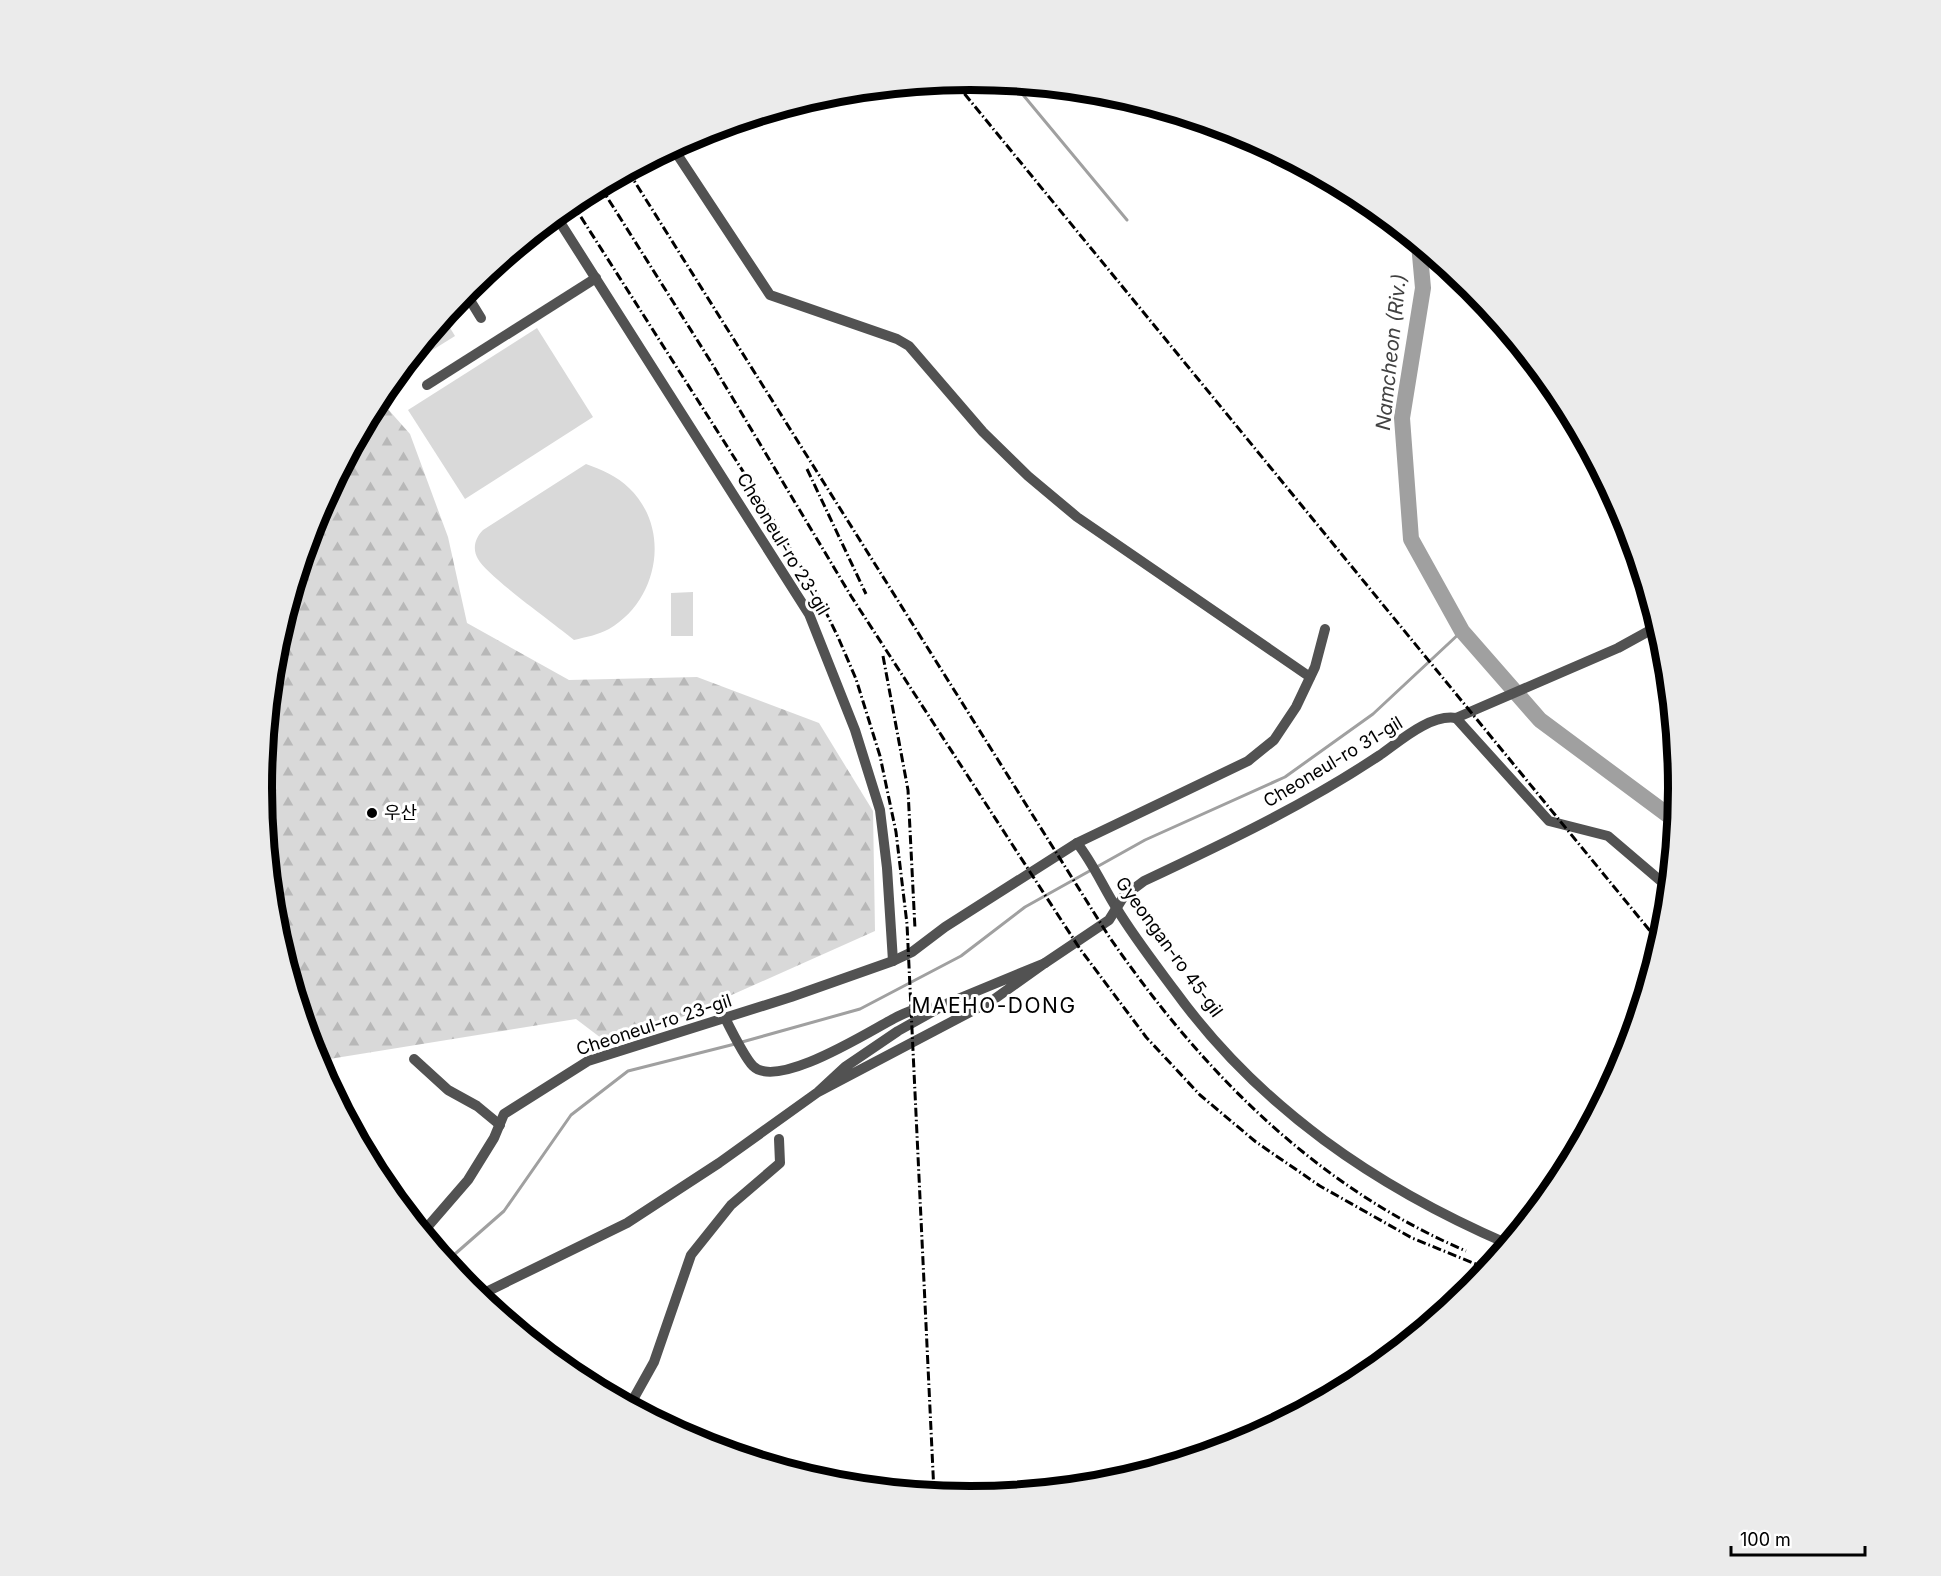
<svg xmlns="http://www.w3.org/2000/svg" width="1941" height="1576" font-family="Inter,'Noto Sans KR',sans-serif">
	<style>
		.forest { fill: url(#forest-firs) }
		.pitch { fill: #d9d9d9 }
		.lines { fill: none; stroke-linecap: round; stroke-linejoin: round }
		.stream { stroke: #a0a0a0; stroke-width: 3 }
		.river { stroke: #a0a0a0; stroke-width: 16 }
		.minor { stroke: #525252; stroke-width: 10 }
		.rail { stroke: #000; stroke-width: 3; stroke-dasharray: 9 3 1.5 3; stroke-linecap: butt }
		.poi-dot { fill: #000; stroke: #fff; stroke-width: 2 }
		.labels { text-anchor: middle; stroke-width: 6; stroke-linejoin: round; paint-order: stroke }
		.street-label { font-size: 18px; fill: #000; stroke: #fff }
		.poi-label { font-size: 18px; fill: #000; stroke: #fff; text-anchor: start }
		.water-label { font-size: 20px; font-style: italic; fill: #414141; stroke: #fff }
		.quarter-label { font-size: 21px; letter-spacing: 1.5px; fill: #000; stroke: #fff }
		.rim { fill: none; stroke: #000; stroke-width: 8 }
	</style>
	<defs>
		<pattern id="forest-firs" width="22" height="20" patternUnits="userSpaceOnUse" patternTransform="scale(1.5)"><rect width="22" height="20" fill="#d9d9d9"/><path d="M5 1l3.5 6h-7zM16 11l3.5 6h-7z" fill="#b8b8b8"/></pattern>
	</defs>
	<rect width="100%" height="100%" fill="#fff"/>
	<polygon class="forest" points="379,399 410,434 448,537 467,623 569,680 697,677 819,723 873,811 875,931 671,1022 605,1041 576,1019 317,1061 276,926 262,788 276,649 316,517"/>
	<g class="pitch">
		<polygon points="444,318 455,336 402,369"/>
		<polygon points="537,328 593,417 465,499 408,410"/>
		<path d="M586 464C602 470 617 476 629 488 672 529 658 601 609 629 598 635 586 637 574 640 555 624 487 576 478 559 472 549 475 538 483 530Z"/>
		<polygon points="693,592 693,636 671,636 671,593"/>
	</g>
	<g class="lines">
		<g class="stream">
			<polyline points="1014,84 1127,220"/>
			<polyline points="742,1042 860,1009 961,956 1025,907 1145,840 1285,777 1373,714 1462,631"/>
			<polyline points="447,1261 504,1211 571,1115 628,1071 735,1044"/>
		</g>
		<polyline class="river" points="1419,244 1423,288 1402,418 1411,539 1462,631 1540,720 1676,821"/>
		<g class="minor">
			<polyline points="673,148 770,295 897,339 909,346 983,432 1028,476 1077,517 1310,677"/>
			<polyline points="556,216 809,614 855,730 880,810 887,868 893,961"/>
			<polyline points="465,292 481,318"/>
			<polyline points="427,385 596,278"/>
			<polyline points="1456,718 1549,821 1608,836 1669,888"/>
			<path d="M1077 843C1093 863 1103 887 1117 909 1134 937 1155 964 1175 991 1260 1108 1376 1187 1508 1244"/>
			<path d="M1045 963 1109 920 1124 896 1144 881C1225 843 1305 805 1380 755 1400 741 1430 714 1456 718L1618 648 1658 626"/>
			<path d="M725 1018C730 1028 746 1059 753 1066 777 1090 868 1032 893 1019 903 1013 916 1009 927 1005"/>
			<polyline points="414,1059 448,1090 477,1106 500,1125"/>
			<polyline points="423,1232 468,1180 494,1138 504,1114 588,1061 791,997 893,961 912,952 945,927 1077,843 1248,761 1274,740 1296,707 1315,667 1325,629"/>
			<polyline points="478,1296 627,1223 719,1163 818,1092 845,1067 898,1031 948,1003 1045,963 993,1000 818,1092"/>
			<polyline points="630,1405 654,1362 691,1255 731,1205 780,1163 779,1139"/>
		</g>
		<g class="rail">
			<polyline points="954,81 1660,943"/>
			<path d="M628 171 1108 935C1200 1069 1314 1186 1466 1251"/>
			<polyline points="600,186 711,362 851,596 1080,949 1146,1037 1200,1095 1256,1142 1320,1186 1412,1238 1488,1269"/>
			<polyline points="572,203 767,509 817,594 838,637 856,679 880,756 896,832 907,924 934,1493"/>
			<polyline points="807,469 866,594"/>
			<polyline points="883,656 908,790 915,929"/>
		</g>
	</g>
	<circle class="poi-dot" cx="372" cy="813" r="6"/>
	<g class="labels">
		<g class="street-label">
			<text transform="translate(783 544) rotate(59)" y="6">Cheoneul-ro 23-gil</text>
			<text transform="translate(1333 762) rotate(-31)" y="6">Cheoneul-ro 31-gil</text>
			<text transform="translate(1169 947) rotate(54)" y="6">Gyeongan-ro 45-gil</text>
			<text transform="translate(654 1025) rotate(-18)" y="6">Cheoneul-ro 23-gil</text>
		</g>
		<g class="poi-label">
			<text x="384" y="819">우산</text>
		</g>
		<g class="water-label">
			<text transform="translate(1391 352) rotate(-84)" y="7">Namcheon (Riv.)</text>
		</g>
		<g class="quarter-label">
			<text x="994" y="1013">MAEHO-DONG</text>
		</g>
	</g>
	<path d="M0 0H1941V1576H0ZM272 788a698 698 0 1 1 1396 0a698 698 0 1 1-1396 0Z" fill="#ebebeb" fill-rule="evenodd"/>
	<path class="rim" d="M272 788a698 698 0 1 1 1396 0a698 698 0 1 1-1396 0Z"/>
	<path d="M1731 1546v9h134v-9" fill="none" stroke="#000000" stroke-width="3"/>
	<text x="1740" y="1546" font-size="18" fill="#000000" stroke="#ffffff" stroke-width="4.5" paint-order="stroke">100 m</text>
</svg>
